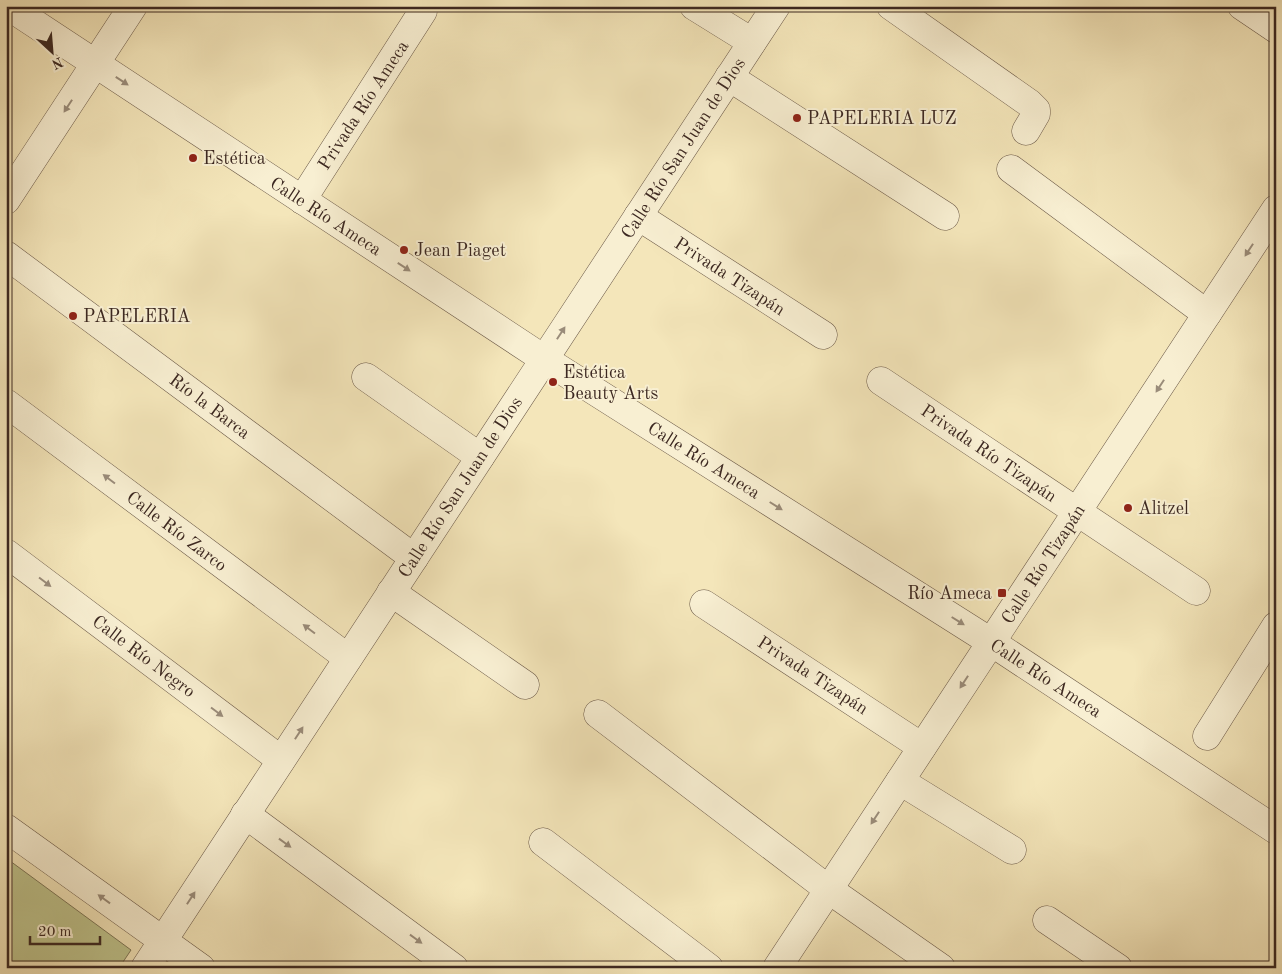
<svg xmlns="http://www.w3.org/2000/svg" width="1282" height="974" font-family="'Old Standard TT',serif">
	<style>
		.pitch { fill: #bfc48d; stroke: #7e7657 }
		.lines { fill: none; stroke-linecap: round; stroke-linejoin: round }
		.minor-casing { stroke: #6a5847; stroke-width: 29 }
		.minor { stroke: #f8efd2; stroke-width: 28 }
		.oneway { fill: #9a8c7a }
		.poi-dot { fill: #8f2418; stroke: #f8efd2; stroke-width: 2 }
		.labels { text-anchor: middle; stroke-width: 4; stroke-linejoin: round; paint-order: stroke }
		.street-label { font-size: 18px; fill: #3c2821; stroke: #f8efd2 }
		.poi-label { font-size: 18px; fill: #3c2821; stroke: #f8efd2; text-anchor: start }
	</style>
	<rect width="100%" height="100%" fill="#f4e6ba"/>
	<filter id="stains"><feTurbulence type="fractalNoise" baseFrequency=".004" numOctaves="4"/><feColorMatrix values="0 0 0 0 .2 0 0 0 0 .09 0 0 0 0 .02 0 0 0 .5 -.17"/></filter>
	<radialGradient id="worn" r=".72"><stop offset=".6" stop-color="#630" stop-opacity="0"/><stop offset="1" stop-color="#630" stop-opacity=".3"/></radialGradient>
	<polygon class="pitch" points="6,858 131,950 119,968 6,968"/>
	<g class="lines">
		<g class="minor-casing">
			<g id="minor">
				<polyline points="8,6 544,359 991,642 1276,830"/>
				<polyline points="694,6 752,42"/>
				<polyline points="891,6 1029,103 1036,110 1036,114 1026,131"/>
				<polyline points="1242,6 1276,29"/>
				<polyline points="729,77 945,216"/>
				<polyline points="1011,169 1207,314"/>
				<polyline points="6,200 133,6"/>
				<polyline points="302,200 423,11"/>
				<polyline points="638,216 823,335"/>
				<polyline points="6,255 414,558"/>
				<polyline points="366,377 480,457"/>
				<polyline points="881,381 1196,591"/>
				<polyline points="6,403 348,658"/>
				<polyline points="6,553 281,760"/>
				<polyline points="391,592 525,685"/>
				<polyline points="704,604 922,747"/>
				<polyline points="598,714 828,889 941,968"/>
				<polyline points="1207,736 1276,626"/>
				<polyline points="900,781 1012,850"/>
				<polyline points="245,814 454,968"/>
				<polyline points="6,828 201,968"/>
				<polyline points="543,842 709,968"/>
				<polyline points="1047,920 1118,968"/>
				<polyline points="145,968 776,6"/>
				<polyline points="777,968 1276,209"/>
			</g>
		</g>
		<use href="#minor" class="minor"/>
	</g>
	<defs><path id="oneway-solid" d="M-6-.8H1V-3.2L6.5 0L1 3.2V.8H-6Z" transform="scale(1.25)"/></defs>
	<g class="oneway">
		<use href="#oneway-solid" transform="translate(122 81) rotate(33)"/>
		<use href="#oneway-solid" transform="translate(68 106) rotate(123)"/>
		<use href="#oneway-solid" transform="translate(1249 250) rotate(123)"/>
		<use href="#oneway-solid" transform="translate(404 267) rotate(33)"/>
		<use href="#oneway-solid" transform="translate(561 333) rotate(-57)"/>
		<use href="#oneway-solid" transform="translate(1160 386) rotate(123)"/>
		<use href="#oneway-solid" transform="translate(109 479) rotate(-143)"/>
		<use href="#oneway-solid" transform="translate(776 506) rotate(32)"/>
		<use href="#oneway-solid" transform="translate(45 582) rotate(37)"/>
		<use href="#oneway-solid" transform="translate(958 621) rotate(32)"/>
		<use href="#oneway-solid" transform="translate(309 629) rotate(-143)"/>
		<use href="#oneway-solid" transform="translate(964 682) rotate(123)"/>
		<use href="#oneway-solid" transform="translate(217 712) rotate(37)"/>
		<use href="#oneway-solid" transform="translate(299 733) rotate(-57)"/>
		<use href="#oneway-solid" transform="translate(875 818) rotate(123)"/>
		<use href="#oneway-solid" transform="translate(285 843) rotate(36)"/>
		<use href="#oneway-solid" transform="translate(191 898) rotate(-57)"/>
		<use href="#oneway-solid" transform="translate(104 899) rotate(-144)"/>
		<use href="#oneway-solid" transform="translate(416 939) rotate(36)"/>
	</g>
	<g class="poi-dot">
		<circle cx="797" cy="118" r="5"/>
		<circle cx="193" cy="158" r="5"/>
		<circle cx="404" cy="250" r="5"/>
		<circle cx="73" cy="316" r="5"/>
		<circle cx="553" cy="382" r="5"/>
		<circle cx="1128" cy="508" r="5"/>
		<rect x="997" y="588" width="10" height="10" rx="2.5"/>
	</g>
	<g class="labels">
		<g class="street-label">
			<text transform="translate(363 105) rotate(-57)" y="6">Privada Río Ameca</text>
			<text transform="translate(683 148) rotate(-57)" y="6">Calle Río San Juan de Dios</text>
			<text transform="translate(326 216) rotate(33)" y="6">Calle Río Ameca</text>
			<text transform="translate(730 276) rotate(33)" y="6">Privada Tizapán</text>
			<text transform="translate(210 406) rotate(37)" y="6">Río la Barca</text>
			<text transform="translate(989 453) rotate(34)" y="6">Privada Río Tizapán</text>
			<text transform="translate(704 460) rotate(32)" y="6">Calle Río Ameca</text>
			<text transform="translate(460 487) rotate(-57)" y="6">Calle Río San Juan de Dios</text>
			<text transform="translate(177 531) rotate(37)" y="6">Calle Río Zarco</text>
			<text transform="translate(1043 564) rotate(-57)" y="6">Calle Río Tizapán</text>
			<text transform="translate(144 656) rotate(37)" y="6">Calle Río Negro</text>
			<text transform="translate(813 675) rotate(33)" y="6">Privada Tizapán</text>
			<text transform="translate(1046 678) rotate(33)" y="6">Calle Río Ameca</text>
		</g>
		<g class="poi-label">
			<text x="807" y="124">PAPELERIA LUZ</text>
			<text x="203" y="164">Estética</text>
			<text x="414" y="256">Jean Piaget</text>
			<text x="83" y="322">PAPELERIA</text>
			<text x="563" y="378">Estética<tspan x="563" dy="21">Beauty Arts</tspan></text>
			<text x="1138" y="514">Alitzel</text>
			<text x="992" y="599" text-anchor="end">Río Ameca</text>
		</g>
	</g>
	<rect width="1282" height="974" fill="none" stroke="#f4e6ba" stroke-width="25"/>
	<rect x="8" y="8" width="1267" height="959" fill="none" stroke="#3c2821" stroke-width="2.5"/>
	<rect x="12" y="12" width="1257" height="949" fill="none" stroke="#3c2821"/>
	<g transform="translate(52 52) rotate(154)" stroke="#f8efd2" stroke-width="4" paint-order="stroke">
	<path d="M0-4L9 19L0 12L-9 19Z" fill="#3c2821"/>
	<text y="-8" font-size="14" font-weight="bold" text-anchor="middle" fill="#3c2821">N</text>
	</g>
	<path d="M30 936v8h70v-8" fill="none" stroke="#3c2821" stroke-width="2.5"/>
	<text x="38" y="936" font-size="15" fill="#3c2821" stroke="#f8efd2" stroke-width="4" paint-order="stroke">20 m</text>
	<rect width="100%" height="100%" filter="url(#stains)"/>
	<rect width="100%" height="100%" fill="url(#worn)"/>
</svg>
